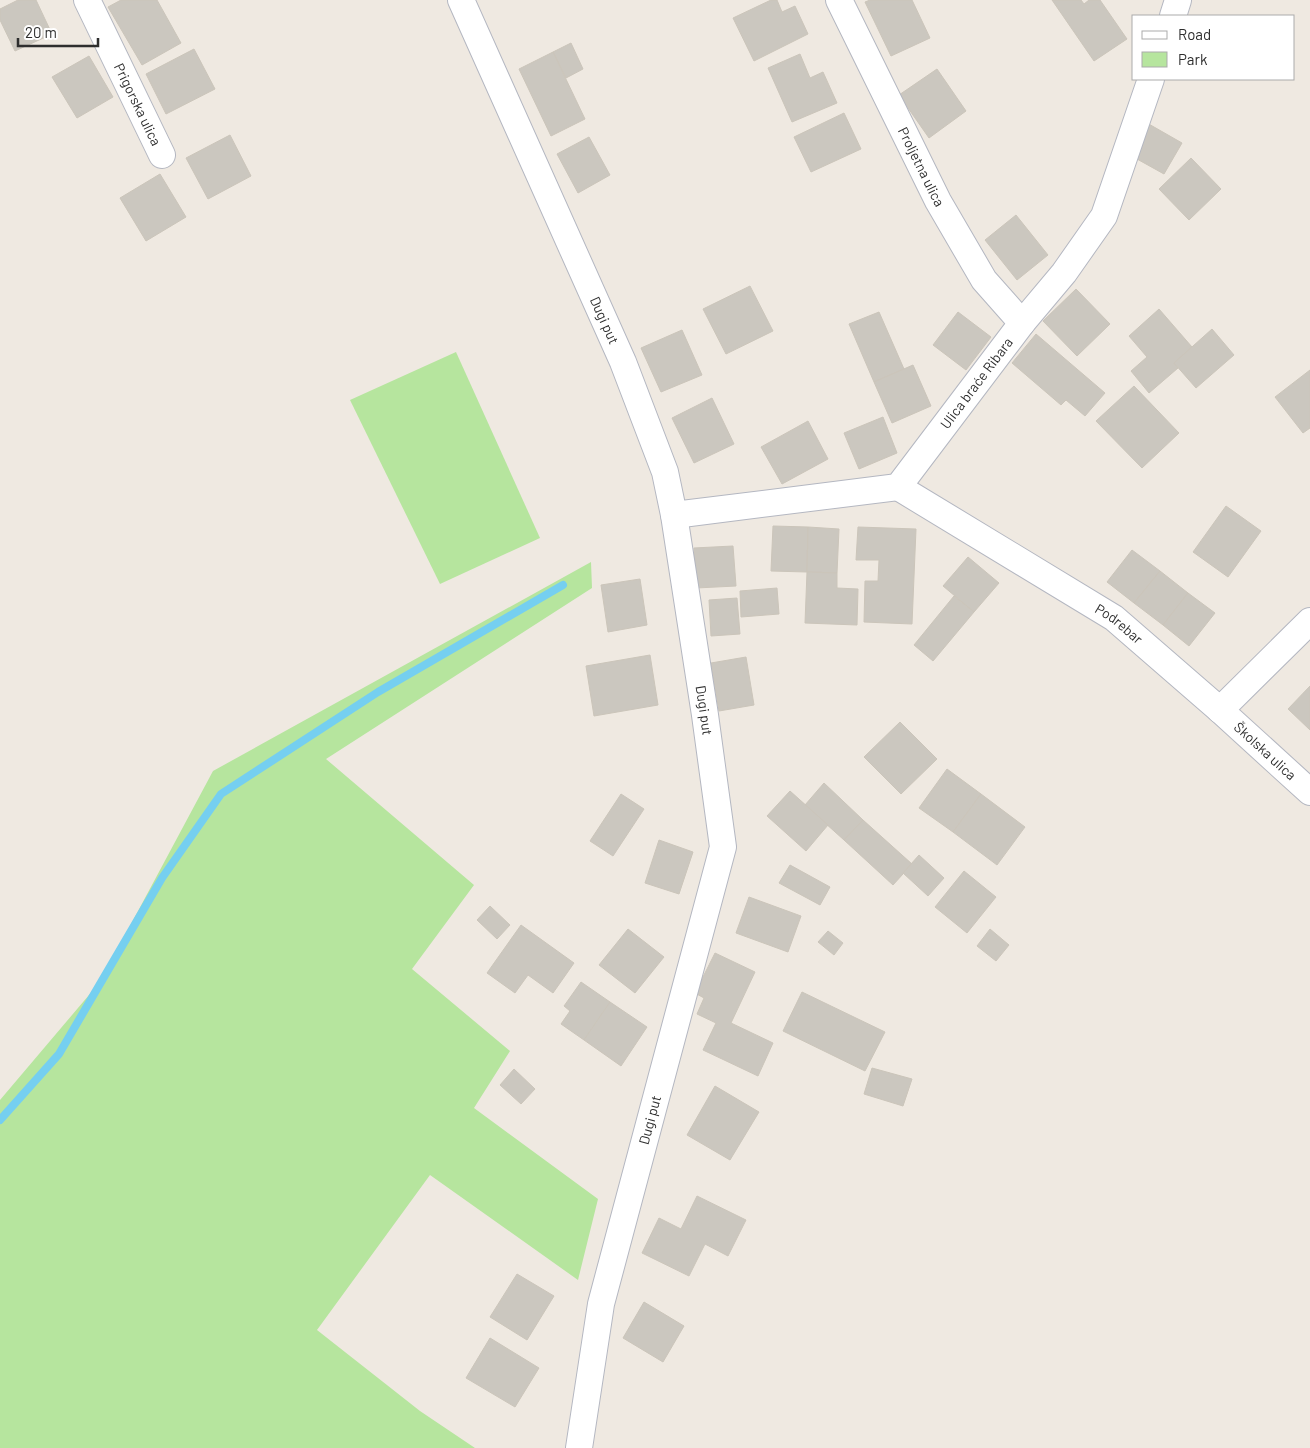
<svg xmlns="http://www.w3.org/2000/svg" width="1310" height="1448" font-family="Barlow,sans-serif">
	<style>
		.green { fill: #b6e59e }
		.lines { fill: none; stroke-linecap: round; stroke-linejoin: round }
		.stream { stroke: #75cff0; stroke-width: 8 }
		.building { fill: #cbc7bf; stroke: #cbc5ba }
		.minor-casing { stroke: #b4b7c1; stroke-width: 28 }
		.minor { stroke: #fff; stroke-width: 26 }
		.labels { text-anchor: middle; stroke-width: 4; stroke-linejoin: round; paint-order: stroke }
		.street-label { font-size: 14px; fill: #2e2e2e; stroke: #fff }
	</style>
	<rect width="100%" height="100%" fill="#efe9e1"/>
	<g class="green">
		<polygon points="456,352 540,538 440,584 350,400"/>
		<polygon points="591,562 592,588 326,759 474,885 412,969 510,1051 474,1108 598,1199 578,1280 430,1175 317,1330 420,1411 475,1448 0,1448 0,1100 100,982 213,771"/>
	</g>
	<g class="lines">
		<polyline class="stream" points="0,1120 59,1054 162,878 221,794 378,692 563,585"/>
	</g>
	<g class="building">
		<polygon points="18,0 36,0 52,34 15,51 0,20 0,9"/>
		<polygon points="121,0 157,0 181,43 142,65 108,7"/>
		<polygon points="771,0 777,0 782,12 795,6 808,34 754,61 733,18"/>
		<polygon points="870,0 912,0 930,38 891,56 865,2"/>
		<polygon points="1052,0 1081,0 1084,4 1089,0 1100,0 1127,39 1094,61"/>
		<polygon points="571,43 583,69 566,78 553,52"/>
		<polygon points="194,49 215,89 166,114 146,74"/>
		<polygon points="553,52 585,119 551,136 519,69"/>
		<polygon points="800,54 810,78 823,72 837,103 792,122 768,68"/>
		<polygon points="89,56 113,97 77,118 52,77"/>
		<polygon points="937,69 966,111 929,138 899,95"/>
		<polygon points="844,113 861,149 811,172 794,137"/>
		<polygon points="1147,123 1182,143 1164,174 1128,154"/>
		<polygon points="230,135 251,176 208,199 186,158"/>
		<polygon points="589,137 610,175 578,193 557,154"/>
		<polygon points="1191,158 1221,189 1189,220 1159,189"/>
		<polygon points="160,174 186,217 146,241 120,198"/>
		<polygon points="1016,215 1048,255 1017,280 985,240"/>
		<polygon points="750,286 773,331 726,354 703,309"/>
		<polygon points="1076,289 1110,324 1077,356 1043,321"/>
		<polygon points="1159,309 1192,347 1174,363 1178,368 1149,393 1131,371 1147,357 1129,336"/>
		<polygon points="879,312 904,369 874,382 849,324"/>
		<polygon points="958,312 991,337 966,370 933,345"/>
		<polygon points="1212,329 1234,355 1196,388 1174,363"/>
		<polygon points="682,330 702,375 661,392 641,348"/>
		<polygon points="1036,334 1105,393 1085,416 1066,400 1061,405 1012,363"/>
		<polygon points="913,365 931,406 892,423 874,382"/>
		<polygon points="1310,370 1310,428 1303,433 1275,397"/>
		<polygon points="1134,386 1179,433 1142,468 1096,421"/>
		<polygon points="712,398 734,444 694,463 672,418"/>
		<polygon points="883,417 897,453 859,469 844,433"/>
		<polygon points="808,421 828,459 782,484 761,447"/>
		<polygon points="1226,506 1261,531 1228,577 1193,552"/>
		<polygon points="773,526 808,527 807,572 771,571"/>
		<polygon points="808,527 839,529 837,573 807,572"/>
		<polygon points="858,527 916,529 912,624 864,622 865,581 878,581 879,560 856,560"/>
		<polygon points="733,546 736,586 696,588 694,548"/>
		<polygon points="1132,550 1160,571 1134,603 1107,582"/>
		<polygon points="968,557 999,583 974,612 943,586"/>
		<polygon points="1160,571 1188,593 1163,625 1134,603"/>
		<polygon points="807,572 837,573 837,588 858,589 857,625 805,623"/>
		<polygon points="640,579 647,625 608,632 601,585"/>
		<polygon points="777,588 779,614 741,617 740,591"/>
		<polygon points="1188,593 1215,613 1189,646 1163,625"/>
		<polygon points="954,596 974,612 933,661 914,645"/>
		<polygon points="737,598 740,634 711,636 709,600"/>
		<polygon points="650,655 658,705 594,716 586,666"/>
		<polygon points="746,657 754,705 719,711 711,663"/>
		<polygon points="1310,686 1310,730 1288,709"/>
		<polygon points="900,722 937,759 901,794 864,757"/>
		<polygon points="947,769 981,794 953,832 919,808"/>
		<polygon points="824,783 863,820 844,840 805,805"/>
		<polygon points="790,791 828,825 806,851 767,816"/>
		<polygon points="621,794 644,809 613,856 590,841"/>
		<polygon points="981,794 1025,827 997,865 953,832"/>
		<polygon points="863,820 912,864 893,885 844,840"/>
		<polygon points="659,840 693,852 679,894 645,883"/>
		<polygon points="919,855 944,878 928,896 903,873"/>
		<polygon points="790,865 830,887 820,905 779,883"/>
		<polygon points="964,871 996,897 967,933 935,907"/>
		<polygon points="749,897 801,916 788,952 736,933"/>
		<polygon points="490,906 510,925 497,939 477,920"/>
		<polygon points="521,925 574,963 553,993 528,975 515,993 487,973"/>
		<polygon points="628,929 664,957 635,993 599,965"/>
		<polygon points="990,929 1009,945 996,961 977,946"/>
		<polygon points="828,931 843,943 834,955 818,942"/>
		<polygon points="715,953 755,972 731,1023 773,1043 758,1076 703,1050 716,1023 697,1014 704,998 695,993"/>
		<polygon points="581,982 610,1002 584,1040 561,1024 570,1011 564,1006"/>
		<polygon points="802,992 885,1032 865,1071 783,1031"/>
		<polygon points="610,1002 647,1027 621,1066 584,1040"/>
		<polygon points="872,1068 912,1079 903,1106 864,1094"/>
		<polygon points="514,1069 535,1089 521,1104 500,1085"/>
		<polygon points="715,1086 759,1112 730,1160 687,1135"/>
		<polygon points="697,1196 746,1220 728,1256 705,1244 689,1276 642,1253 659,1218 681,1229"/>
		<polygon points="517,1274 554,1296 527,1340 490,1317"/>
		<polygon points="644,1302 684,1326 663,1362 623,1338"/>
		<polygon points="490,1338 539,1368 515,1407 466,1378"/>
	</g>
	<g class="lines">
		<g class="minor-casing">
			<g id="minor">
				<path id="s1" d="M87 0 162 155"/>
				<path id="s2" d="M461 0 623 362 665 472 674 515 705 715 723 847 601 1304 579 1448"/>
				<path id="s3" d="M839 0 938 201 984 280 1022 323"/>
				<polyline points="1173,16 1178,0"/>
				<path id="s4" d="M898 487 1114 618 1220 710 1310 792"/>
				<path id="s5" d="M674 515 898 487 1022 323 1064 273 1104 216 1151 79"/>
				<polyline points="1220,710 1310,621"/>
			</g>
		</g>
		<use href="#minor" class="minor"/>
	</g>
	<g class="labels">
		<g class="street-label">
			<text dy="5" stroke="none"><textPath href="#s1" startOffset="116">Prigorska ulica</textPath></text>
			<text dy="5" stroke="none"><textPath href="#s3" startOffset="186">Proljetna ulica</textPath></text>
			<text dy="5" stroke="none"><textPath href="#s2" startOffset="351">Dugi put</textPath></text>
			<text dy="5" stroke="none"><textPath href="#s5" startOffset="356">Ulica braće Ribara</textPath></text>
			<text dy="5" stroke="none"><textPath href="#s4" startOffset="260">Podrebar</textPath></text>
			<text dy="5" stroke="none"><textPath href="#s2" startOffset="756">Dugi put</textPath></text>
			<text dy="5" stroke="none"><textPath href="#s4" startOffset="454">Školska ulica</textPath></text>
			<text transform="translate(650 1120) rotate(-75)" y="5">Dugi put</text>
		</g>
	</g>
	<rect x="1132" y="15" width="162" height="65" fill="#ffffff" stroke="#ababab"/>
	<rect x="1142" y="31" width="25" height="8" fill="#ffffff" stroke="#ababab"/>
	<text x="1178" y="40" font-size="15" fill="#2e2e2e">Road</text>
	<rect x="1142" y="52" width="25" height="15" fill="#b6e59e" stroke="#ababab"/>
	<text x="1178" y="65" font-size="15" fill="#2e2e2e">Park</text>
	<path d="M18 38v8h80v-8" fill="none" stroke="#2e2e2e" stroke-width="2.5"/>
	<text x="25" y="38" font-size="15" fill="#2e2e2e" stroke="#ffffff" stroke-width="4" paint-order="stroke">20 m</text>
</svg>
